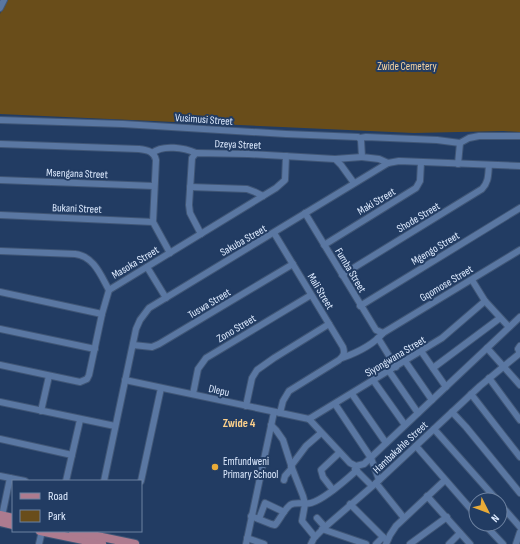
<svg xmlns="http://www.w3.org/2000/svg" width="520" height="544" font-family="'Sofia Sans Condensed',sans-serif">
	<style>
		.green { fill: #694d1a }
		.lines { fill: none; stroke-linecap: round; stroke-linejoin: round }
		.minor-casing { stroke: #405676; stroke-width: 8 }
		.major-casing { stroke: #405676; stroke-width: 10 }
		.minor { stroke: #5a77a2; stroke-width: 6 }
		.major { stroke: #ad7b8f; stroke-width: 8 }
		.poi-dot { fill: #e9ab38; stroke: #223c63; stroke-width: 1.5 }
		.labels { text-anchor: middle; stroke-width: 4; stroke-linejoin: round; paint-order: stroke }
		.park-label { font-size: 11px; fill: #f7d5a1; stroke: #223c63 }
		.street-label { font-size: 11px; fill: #deebff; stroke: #223c63 }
		.poi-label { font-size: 11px; fill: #deebff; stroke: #223c63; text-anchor: start }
		.neighbourhood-label { font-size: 12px; font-weight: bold; fill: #fcd08b; stroke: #223c63 }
	</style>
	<rect width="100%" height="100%" fill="#223c63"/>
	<polygon class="green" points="6,0 520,0 520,132 503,131 414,133 0,114 0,14"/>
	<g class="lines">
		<g class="minor-casing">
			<g id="minor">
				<polyline points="0,8 4,0"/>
				<polyline points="0,120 123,124 286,134 358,137 361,140 362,157 379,159 388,163"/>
				<polyline points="360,138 366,137 437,140 460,143 469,138 479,136 520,136"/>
				<path d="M0 144 139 149C147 150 154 151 156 160L153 222 170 253"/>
				<path d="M152 153C163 144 185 148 196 153"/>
				<polyline points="335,159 362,157"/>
				<polyline points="458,164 460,143"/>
				<polyline points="0,180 154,186"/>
				<polyline points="190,187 247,189 255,192 263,196"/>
				<polyline points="305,213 376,330 383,333"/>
				<polyline points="0,215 153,222"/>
				<path d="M274 233 343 347C345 353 344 356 339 360L289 391 283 401 280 413"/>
				<polyline points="201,234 190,213 189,205 192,158 196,153 248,154 335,159 341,165 354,183"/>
				<polyline points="324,245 416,188 420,181 421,162"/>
				<path d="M0 251 75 254C94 256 101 276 109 290"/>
				<polyline points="147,267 166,298"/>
				<path d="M342 275 482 189C489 182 488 174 489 165"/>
				<polyline points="472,280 485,301 509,327"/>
				<polyline points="0,292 102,314"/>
				<polyline points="360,306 520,208"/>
				<polyline points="0,329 95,349"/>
				<polyline points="378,338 396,367"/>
				<polyline points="133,345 152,347 159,344 293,264"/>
				<polyline points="520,346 518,349 520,353"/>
				<polyline points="487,348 520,385"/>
				<polyline points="421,351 446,387"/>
				<path d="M342 358C356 353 373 345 383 333L520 250"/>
				<polyline points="405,361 432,400"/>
				<polyline points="0,365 80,382 87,379 89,375 102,314 109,290 276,188 285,180 286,156"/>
				<polyline points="433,368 500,318"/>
				<polyline points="389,371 418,413"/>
				<polyline points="489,378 520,420"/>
				<polyline points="125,380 309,419"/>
				<polyline points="373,380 405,425"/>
				<polyline points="193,394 198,369 206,358 311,295"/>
				<polyline points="352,394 386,443"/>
				<polyline points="471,394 520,457"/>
				<polyline points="0,402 115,426"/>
				<polyline points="335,404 371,458 379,480"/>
				<polyline points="246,406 252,378 257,370 274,358 329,324"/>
				<polyline points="41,411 49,376"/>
				<polyline points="452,412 466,427 520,493"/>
				<polyline points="309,419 350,463 356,466 364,464 520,317"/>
				<polyline points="309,419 442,338 485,301"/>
				<polyline points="271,425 276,430 283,440 292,468 303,496 305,504 302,521 315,537"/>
				<polyline points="434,429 497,500"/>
				<polyline points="0,439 72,455"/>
				<polyline points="416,446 476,515"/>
				<polyline points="291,466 306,446 321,433"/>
				<polyline points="355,469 372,486"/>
				<polyline points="0,476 25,481"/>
				<polyline points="284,480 285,476 292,468"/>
				<polyline points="66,481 80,420"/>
				<polyline points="104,481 136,329 140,320 149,308 388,163 399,161 520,166"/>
				<polyline points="141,481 161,388"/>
				<polyline points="376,483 404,518"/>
				<polyline points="333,490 323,477 321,470 339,453"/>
				<polyline points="427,496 470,544"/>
				<polyline points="350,504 387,541"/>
				<polyline points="500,504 520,527"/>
				<polyline points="2,516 10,478"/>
				<path d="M251 516 271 524 275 525C280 519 284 510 290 505 296 501 304 505 311 503 325 499 346 480 357 470"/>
				<polyline points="317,518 325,527"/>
				<polyline points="259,519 265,503 284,512"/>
				<polyline points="484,524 503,544"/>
				<polyline points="322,529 366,544"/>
				<polyline points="247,538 264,544"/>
				<polyline points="39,544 42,531"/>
				<polyline points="246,544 274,412"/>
				<polyline points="311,544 314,538 325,527 376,483 480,386 520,353"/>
				<polyline points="376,544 383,537"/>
				<polyline points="386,544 390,535 396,526 445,480"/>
				<polyline points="410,544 447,517"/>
				<polyline points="449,544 460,533"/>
				<polyline points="516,544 520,532"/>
			</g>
		</g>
		<g class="major-casing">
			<g id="major">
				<polyline points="0,515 13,518"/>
				<polyline points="0,522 13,525"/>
				<polyline points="40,531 102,544"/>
				<polyline points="73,531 135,544"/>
			</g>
		</g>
		<use href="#minor" class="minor"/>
		<use href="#major" class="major"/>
	</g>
	<circle class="poi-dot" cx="215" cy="467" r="4"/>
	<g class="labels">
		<g class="park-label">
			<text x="407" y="70">Zwide Cemetery</text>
		</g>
		<g class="street-label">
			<text transform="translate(204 119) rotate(4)" y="4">Vusimusi Street</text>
			<text transform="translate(238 144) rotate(2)" y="4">Dzeya Street</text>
			<text transform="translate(77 173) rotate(2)" y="4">Msengana Street</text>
			<text transform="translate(376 201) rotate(-31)" y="4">Maki Street</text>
			<text transform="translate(77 208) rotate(2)" y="4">Bukani Street</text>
			<text transform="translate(418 217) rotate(-31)" y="4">Shode Street</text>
			<text transform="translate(243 240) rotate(-30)" y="4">Sakuba Street</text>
			<text transform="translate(435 248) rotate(-31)" y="4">Mgengo Street</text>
			<text transform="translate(135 262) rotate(-31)" y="4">Masoka Street</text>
			<text transform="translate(351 270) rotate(59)" y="4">Fumba Street</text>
			<text transform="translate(446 283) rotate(-31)" y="4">Gqomose Street</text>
			<text transform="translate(321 291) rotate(59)" y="4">Mali Street</text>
			<text transform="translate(209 303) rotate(-31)" y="4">Tuswa Street</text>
			<text transform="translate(236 328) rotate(-31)" y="4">Zono Street</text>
			<text transform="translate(395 356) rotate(-31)" y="4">Siyongwana Street</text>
			<text transform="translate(219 390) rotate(12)" y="4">Dlepu</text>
			<text transform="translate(400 447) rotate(-43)" y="4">Hambakahle Street</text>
		</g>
		<g class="poi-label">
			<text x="223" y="465">Emfundweni<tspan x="223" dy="13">Primary School</tspan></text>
		</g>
		<g class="neighbourhood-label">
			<text x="239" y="427">Zwide 4</text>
		</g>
	</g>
	<rect x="12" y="480" width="130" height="52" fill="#223c63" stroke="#6d82a1"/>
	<rect x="20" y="493" width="20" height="6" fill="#ad7b8f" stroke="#6d82a1"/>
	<text x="48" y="500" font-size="12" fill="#deebff">Road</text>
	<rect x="20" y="510" width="20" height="12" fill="#694d1a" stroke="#6d82a1"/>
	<text x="48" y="520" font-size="12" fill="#deebff">Park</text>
	<g transform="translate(488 512) rotate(132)"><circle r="19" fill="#223c63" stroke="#6d82a1"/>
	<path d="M0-3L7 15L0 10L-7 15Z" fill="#e9ab38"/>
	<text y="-6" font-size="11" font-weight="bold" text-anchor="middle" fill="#deebff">N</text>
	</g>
</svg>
